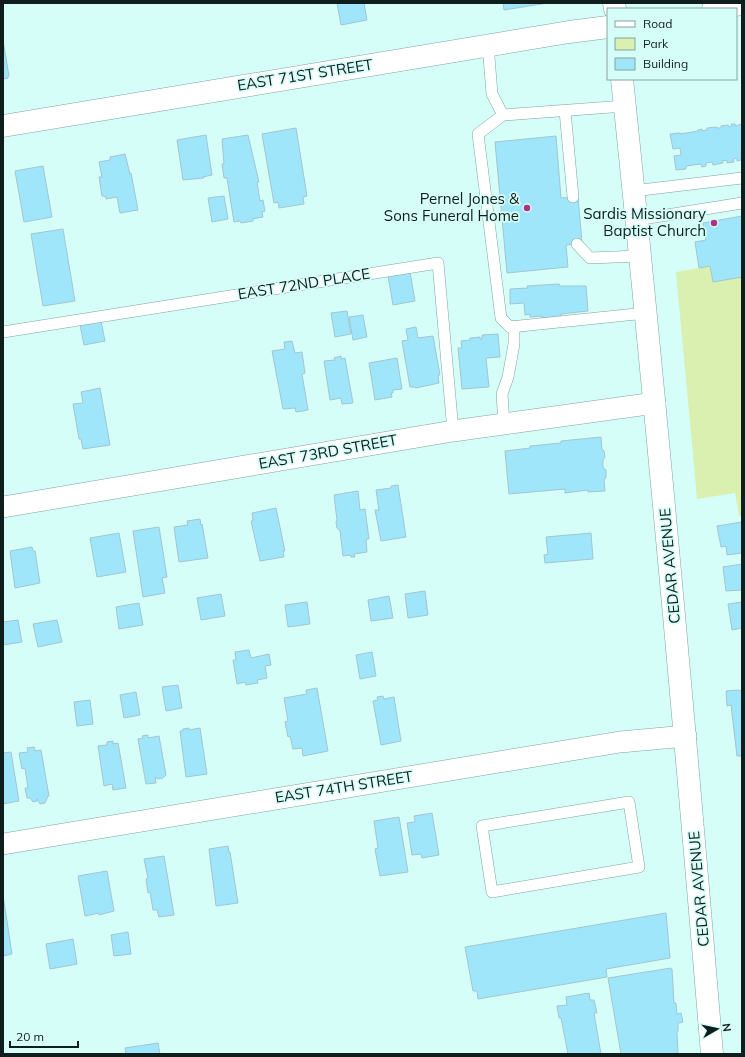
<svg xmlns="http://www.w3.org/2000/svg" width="745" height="1057" font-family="Mulish,sans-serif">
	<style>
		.green { fill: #d9f0b1 }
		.building { fill: #a0e6fb; stroke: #a2c5d0 }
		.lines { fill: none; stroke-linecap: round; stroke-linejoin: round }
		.lane-casing { stroke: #7ea39e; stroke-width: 12 }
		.street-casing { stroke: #7ea39e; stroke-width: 22 }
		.secondary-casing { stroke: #7ea39e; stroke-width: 23 }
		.lane { stroke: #fff; stroke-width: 11 }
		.street { stroke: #fff; stroke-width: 21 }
		.secondary { stroke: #fff; stroke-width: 22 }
		.poi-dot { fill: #ac3286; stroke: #d6fef9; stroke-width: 1.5 }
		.labels { text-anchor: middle; stroke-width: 3.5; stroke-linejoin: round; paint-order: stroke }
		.street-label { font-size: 15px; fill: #0f1d1c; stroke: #d6fef9 }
		.poi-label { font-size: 15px; fill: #0f1d1c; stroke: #d6fef9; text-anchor: end }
	</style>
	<rect width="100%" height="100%" fill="#d6fef9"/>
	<polygon class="green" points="710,266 713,282 742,277 742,515 739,516 735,493 697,499 676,272"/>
	<g class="building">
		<polygon points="337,3 364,3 367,20 341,25"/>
		<polygon points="503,3 548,3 504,10"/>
		<polygon points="3,40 9,76 8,76 8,78 3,79"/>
		<polygon points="731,124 735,124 735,126 742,124 741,160 737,161 737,158 733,159 734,162 727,163 727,160 722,161 723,163 713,165 712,162 706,163 706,166 702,167 701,164 686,166 686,169 676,170 674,156 681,155 680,148 673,149 670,134 680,133 680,134 698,131 698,130 702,129 702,131 707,130 707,128 717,127 717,128 721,128 721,126 728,125 729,127 732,126"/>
		<polygon points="296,128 307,196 303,197 304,204 279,208 278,202 274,203 262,134"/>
		<polygon points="206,135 212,175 203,177 204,178 183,180 177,140"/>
		<polygon points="248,135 259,182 257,182 260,201 263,200 265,211 262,212 263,217 253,219 253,221 241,223 240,221 234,222 227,178 224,178 222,164 224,164 222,139"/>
		<polygon points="556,136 561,198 578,197 582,243 566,245 568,267 507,273 495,142"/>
		<polygon points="125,154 130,174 131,173 138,210 120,213 117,197 106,199 105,196 102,196 99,177 102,177 99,162 110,160 110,157"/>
		<polygon points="43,166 52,217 24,222 15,171"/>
		<polygon points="224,196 228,219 212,222 208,198"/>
		<polygon points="742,216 742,277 713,282 710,266 699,268 695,242 706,240 703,223"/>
		<polygon points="63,229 75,301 43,306 31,234"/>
		<polygon points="410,272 415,301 393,305 388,276"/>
		<polygon points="559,284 560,286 586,286 588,311 561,314 561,317 542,318 542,316 530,317 530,314 525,315 524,303 510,304 510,289 528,288 527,286"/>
		<polygon points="347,311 351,334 335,337 331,313"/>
		<polygon points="363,315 367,337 353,340 349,317"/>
		<polygon points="101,321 105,341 84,345 80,325"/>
		<polygon points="416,327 418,338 433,336 440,375 438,375 439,383 416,388 414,387 410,387 402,341 408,340 406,329"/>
		<polygon points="498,334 500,357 486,358 489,387 462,389 458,348 462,348 461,341 470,340 470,338 480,337 480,339 482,339 482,335"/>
		<polygon points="292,341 295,353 302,352 305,373 302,374 308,410 296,412 295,408 283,409 272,351 285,349 284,342"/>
		<polygon points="341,356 341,359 345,358 353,403 342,404 341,398 330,400 324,361 335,360 334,358"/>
		<polygon points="397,358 402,389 393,390 393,393 391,393 392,397 375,400 369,363"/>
		<polygon points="100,388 110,445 83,449 81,439 79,439 73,404 83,403 81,392"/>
		<polygon points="601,437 602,449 604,451 605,457 603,460 603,468 606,470 606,477 604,480 605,491 588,492 588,490 565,493 565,489 509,494 505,451 530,448 530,446 561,443 561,441"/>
		<polygon points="398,485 406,537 381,541 375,510 379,510 376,490 391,488 391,486"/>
		<polygon points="358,491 360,510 365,509 369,539 366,539 367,552 354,554 355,557 351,557 350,555 343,556 340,531 337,528 336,522 337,520 334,495"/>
		<polygon points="276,508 285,551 283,551 284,557 260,561 251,521 253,521 252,513"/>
		<polygon points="200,519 201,525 202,524 208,558 179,562 174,527 188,525 187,521"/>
		<polygon points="742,522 742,553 727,555 726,546 721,547 717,526"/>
		<polygon points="159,527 167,577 162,578 165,593 143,597 133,531"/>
		<polygon points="119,533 126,572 97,577 90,538"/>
		<polygon points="591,533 593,559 545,563 544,555 548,554 546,537"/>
		<polygon points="32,547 33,551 35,551 40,583 15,588 10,551"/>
		<polygon points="742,564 742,590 726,591 723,567"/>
		<polygon points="425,591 428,615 408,618 405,594"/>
		<polygon points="221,594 225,616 201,620 197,598"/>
		<polygon points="389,596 393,618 371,621 368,600"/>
		<polygon points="307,602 310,624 288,627 285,605"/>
		<polygon points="742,602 742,628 732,630 728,604"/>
		<polygon points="139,603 143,625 119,629 116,607"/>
		<polygon points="18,620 22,642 3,645 3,622"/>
		<polygon points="57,620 62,642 38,647 33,624"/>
		<polygon points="249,650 251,658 269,654 271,665 265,666 267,678 257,680 258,683 246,685 245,682 237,684 233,660 236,660 235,652"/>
		<polygon points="372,652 376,676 360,679 356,655"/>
		<polygon points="178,685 182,708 166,711 162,687"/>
		<polygon points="317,688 328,751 303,756 302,748 293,749 290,736 288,737 285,722 288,721 284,698 307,694 306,690"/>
		<polygon points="739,690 740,691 742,691 742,756 737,756 731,705 727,706 726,691"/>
		<polygon points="136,692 140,715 124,718 120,695"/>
		<polygon points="383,696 384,699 394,697 401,741 381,745 373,701 378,700 377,697"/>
		<polygon points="90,700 93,724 77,726 74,702"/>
		<polygon points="189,728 189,730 200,728 207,774 186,777 180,731 183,731 183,729"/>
		<polygon points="148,735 148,738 159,736 166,775 163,778 158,779 155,777 156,783 146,784 138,739 143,738 142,736"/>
		<polygon points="113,741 113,744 118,743 126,788 113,790 112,784 104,786 98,746 107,745 107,742"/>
		<polygon points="34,747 35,751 41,750 49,796 48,796 45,803 40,804 37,799 37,801 33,802 30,798 27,798 25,788 28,788 25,768 22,769 19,753 28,752 27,748"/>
		<polygon points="11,752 19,801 3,804 3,753"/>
		<polygon points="432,813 439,855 422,858 421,854 412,855 407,823 415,822 414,816"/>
		<polygon points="399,817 408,872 380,876 375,849 378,848 374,821"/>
		<polygon points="228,846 229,852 230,852 238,903 216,906 209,849"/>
		<polygon points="164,856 174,915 159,917 157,910 153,910 150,892 148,893 146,879 148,878 144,859"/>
		<polygon points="107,871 114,911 99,915 99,913 85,916 78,876"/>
		<polygon points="3,895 12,954 3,956"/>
		<polygon points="666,913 670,958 606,969 607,977 478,999 477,991 473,991 465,947"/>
		<polygon points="128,932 131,954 114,956 111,935"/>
		<polygon points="73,939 77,964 50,969 46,944"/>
		<polygon points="671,968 671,969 672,969 674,1003 676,1003 677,1014 681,1013 683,1022 678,1023 678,1031 677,1032 678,1054 621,1054 608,978"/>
		<polygon points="589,993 590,1000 594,1000 597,1013 594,1013 601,1054 568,1054 561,1018 559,1018 557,1006 567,1005 566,997"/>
		<polygon points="158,1043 160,1054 126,1054 125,1048"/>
	</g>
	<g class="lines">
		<g class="lane-casing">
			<g id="lane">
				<polyline points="488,45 492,94 503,115"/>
				<polyline points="625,106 503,115 478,134 501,318 510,327 646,313"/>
				<polyline points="565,111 573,197"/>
				<polyline points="633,191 742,178"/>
				<polyline points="636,220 742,203"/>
				<polyline points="577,244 590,258 640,256"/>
				<polyline points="3,332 438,263 453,431"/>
				<polyline points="504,424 502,394 508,377 514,344 514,326"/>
				<polygon points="629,802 639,867 492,892 482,826"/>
			</g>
		</g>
		<g class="street-casing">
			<g id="street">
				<polyline points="3,507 453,431 655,403"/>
				<polyline points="3,844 620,742 686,736"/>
			</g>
		</g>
		<g class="secondary-casing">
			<g id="secondary">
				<polyline points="614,3 615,9"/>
				<polyline points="713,9 742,4"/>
				<path d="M622 79C656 404 685 729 712 1054"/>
				<polyline points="3,126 569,32 608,27"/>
			</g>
		</g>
		<use href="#lane" class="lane"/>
		<use href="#street" class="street"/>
		<use href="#secondary" class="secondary"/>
	</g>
	<g class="poi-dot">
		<circle cx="527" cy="208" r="4"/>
		<circle cx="714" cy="223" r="4"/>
	</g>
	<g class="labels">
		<g class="street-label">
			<text transform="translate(305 75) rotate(-9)" y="5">EAST 71ST STREET</text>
			<text transform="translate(304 284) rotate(-9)" y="5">EAST 72ND PLACE</text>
			<text transform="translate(328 452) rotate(-10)" y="5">EAST 73RD STREET</text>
			<text transform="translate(670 566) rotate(-95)" y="5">CEDAR AVENUE</text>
			<text transform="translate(344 787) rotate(-9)" y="5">EAST 74TH STREET</text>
			<text transform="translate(699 889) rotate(-95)" y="5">CEDAR AVENUE</text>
		</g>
		<g class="poi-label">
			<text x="519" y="204">Pernel Jones &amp;<tspan x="519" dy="17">Sons Funeral Home</tspan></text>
			<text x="706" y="219">Sardis Missionary<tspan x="706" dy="17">Baptist Church</tspan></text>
		</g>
	</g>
	<rect width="745" height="1057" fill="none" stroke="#0f1d1c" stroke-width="8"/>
	<rect x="607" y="8" width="130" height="72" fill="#d6fef9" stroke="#86a4a1"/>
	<rect x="615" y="21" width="20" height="6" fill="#ffffff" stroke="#86a4a1"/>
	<text x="643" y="28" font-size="12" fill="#0f1d1c">Road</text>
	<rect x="615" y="38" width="20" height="12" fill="#d9f0b1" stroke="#86a4a1"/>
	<text x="643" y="48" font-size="12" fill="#0f1d1c">Park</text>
	<rect x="615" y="58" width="20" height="12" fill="#a0e6fb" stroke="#86a4a1"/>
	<text x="643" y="68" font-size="12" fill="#0f1d1c">Building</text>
	<g transform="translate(717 1029) rotate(81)" stroke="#d6fef9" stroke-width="3" paint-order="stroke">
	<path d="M0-3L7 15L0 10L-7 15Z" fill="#0f1d1c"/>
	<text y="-6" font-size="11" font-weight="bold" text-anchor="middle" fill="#0f1d1c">N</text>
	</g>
	<path d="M10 1041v6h68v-6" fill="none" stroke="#0f1d1c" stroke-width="2"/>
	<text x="16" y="1041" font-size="12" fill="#0f1d1c" stroke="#d6fef9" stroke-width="3" paint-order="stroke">20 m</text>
</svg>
